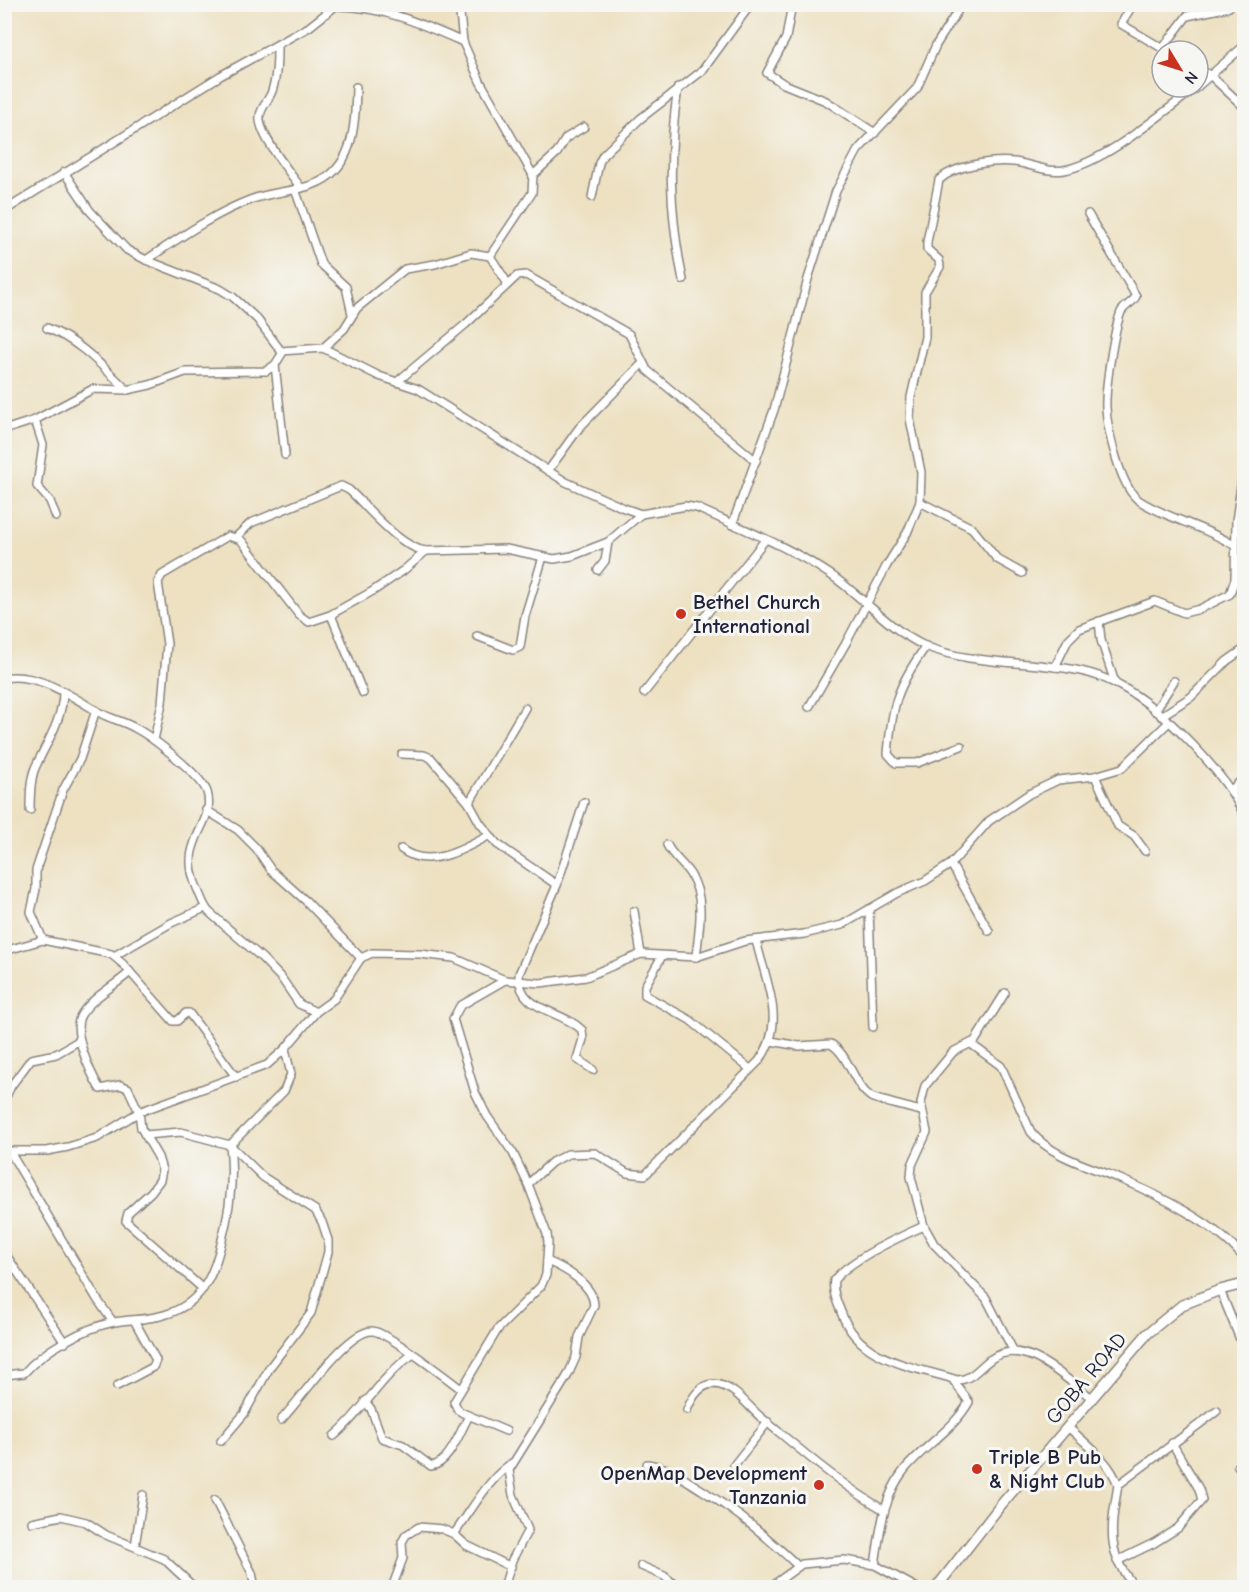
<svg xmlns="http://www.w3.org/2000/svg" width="1249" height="1592" font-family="'Comic Neue',sans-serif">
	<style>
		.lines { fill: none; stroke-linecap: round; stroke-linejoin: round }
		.minor-casing { stroke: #88827e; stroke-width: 10 }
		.tertiary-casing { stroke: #88827e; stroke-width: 12 }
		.minor { stroke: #fff; stroke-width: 7 }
		.tertiary { stroke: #fff; stroke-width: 9 }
		.poi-dot { fill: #c8321e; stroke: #f6f6f2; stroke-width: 2 }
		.labels { text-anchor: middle; stroke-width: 6; stroke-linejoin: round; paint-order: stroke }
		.poi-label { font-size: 21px; font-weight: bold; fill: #22223b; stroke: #f6f6f2; text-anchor: start }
		.street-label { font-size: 21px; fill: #22223b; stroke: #f6f6f2 }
	</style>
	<rect width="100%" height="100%" fill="#f6f6f2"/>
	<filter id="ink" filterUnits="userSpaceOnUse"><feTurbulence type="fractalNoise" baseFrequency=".0167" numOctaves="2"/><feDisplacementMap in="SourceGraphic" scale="12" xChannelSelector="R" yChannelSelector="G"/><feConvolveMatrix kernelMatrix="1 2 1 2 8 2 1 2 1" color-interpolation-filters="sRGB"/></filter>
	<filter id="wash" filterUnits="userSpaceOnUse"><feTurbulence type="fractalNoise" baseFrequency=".008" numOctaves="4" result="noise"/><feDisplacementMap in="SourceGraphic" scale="24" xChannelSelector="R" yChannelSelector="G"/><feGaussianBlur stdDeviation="1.35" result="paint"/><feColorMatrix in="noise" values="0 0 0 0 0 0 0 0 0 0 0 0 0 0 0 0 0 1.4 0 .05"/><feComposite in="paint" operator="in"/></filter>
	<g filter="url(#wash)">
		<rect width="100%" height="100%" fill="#ede1c2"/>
	</g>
	<g filter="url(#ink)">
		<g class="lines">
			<g class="minor-casing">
				<g id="minor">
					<polyline points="459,4 463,42 480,81 533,175 532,193 490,256 508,284"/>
					<polyline points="792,4 786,38 767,73 784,84 826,101 875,133"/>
					<polyline points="1133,4 1121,24 1167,51"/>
					<path d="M337 6C382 6 422 24 463 42"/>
					<path d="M277 45C277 61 277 76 272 91 269 100 261 107 260 116 257 133 291 174 301 188"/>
					<polyline points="1163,48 1187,16 1229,7"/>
					<polyline points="1198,68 1211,76 1244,107"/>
					<polyline points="1198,86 1244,46"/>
					<path d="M678 87C668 158 669 210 683 280"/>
					<path d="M64 172 90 211 127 250 146 260 220 289 233 297 257 319 281 351 323 348 379 376 418 389 566 482 624 508 641 514 686 506 697 508C743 529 790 547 831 575 863 597 890 630 925 646 966 663 1012 661 1055 667 1077 669 1101 675 1120 686 1162 708 1225 772 1244 815"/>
					<polyline points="533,175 557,153 566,138 584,127"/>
					<polyline points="295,189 321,264 346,287 352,314"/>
					<polyline points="592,197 599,163 603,155 640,119 702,71 751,4"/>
					<polyline points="4,211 220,76 309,27 338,4"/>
					<path d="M1088 214 1136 296C1133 303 1125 305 1121 312 1114 330 1105 388 1106 408 1107 429 1121 490 1140 501 1168 519 1209 528 1235 546"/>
					<path d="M146 260C178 239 213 214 250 200 270 192 292 192 312 185 355 170 355 124 356 87"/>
					<path d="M47 328C80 341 102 366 127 390"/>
					<polyline points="323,348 344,329 357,308 405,269 435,264 471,253 490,256"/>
					<polyline points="275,365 285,455"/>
					<polyline points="398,381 466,324 517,276 526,275 629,334 647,370 756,461"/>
					<polyline points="35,420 43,445 37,486 50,501 56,517"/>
					<polyline points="4,430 35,420 93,389 127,390 150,385 185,372 266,371 275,365 283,352"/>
					<polyline points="548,471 579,428 642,364"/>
					<polyline points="920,502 972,528 997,559 1022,573"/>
					<polyline points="732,525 774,410 808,279 836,191 858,150 917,88 936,45 962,4"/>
					<path d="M236 537 251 523 341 486 349 490C368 507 400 548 426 551"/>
					<polyline points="598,570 605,561 608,542"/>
					<polyline points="331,615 363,693"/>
					<polyline points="1099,621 1101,640 1115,683"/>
					<polyline points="477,636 513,650 520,647 525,616 543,557"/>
					<path d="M926 646C897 687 892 704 888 754L896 763H917L961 746"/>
					<polyline points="1055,667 1068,640 1079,629 1155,601 1184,613 1200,609 1230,594 1235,579 1236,521 1244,465"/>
					<path d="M4 678C37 671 74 698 102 714 112 719 125 722 135 728 151 736 202 776 207 792 217 825 176 840 197 888 201 897 203 905 209 912L262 958 282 979 299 1004 316 1012"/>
					<polyline points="644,693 765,540"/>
					<path d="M809 707 846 643 887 565 907 533 920 502 921 472 910 419 911 397 925 337V292L940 267 939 260 927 249V242L939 180C955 165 993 160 1014 162 1031 164 1047 173 1064 170 1106 162 1162 113 1197 87"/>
					<polyline points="1155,711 1174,681"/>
					<polyline points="1161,716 1191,697 1227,661 1244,649"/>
					<polyline points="154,740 162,703 167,644 158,582 162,575 228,536 241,540 299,615 309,622 330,615 373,591 404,570 426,551 506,549 554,559 572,556 608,542 641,514"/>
					<path d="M402 754 424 755 431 758 469 803 480 823 497 844 557 885 519 974C518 1012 561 1009 582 1030L583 1039 577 1059 593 1070"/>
					<polyline points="1095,776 1118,826 1134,836 1145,851"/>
					<polyline points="1231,790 1244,778"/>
					<polyline points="469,803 525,708"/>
					<path d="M30 810C30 797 30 780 35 768 46 744 63 719 63 692"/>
					<polyline points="206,810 238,830 256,848 271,870 306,901 361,958"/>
					<path d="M667 845C673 857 683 863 690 874 706 898 699 930 696 957"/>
					<path d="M401 849C428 870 463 850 490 835"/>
					<polyline points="951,864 989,931"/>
					<polyline points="557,885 584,802"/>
					<polyline points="869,909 873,1027"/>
					<polyline points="634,911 641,954"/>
					<polyline points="43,940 31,912 36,889 36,870 63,790 80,759 96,710"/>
					<polyline points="4,951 43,940 111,954 123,964 173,1021 177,1021 186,1013 189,1013 236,1077"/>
					<polyline points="114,956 171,923 205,908"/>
					<polyline points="662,956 645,986 645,995 690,1020 750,1069"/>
					<path d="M130 972C115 986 92 997 81 1015 71 1031 91 1074 100 1089L120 1085 128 1088 139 1112 141 1128 158 1157 162 1170 160 1180 151 1192 128 1213 126 1221 203 1289"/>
					<polyline points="505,980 460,1006 453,1019 475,1092 487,1116 513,1153 528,1184 547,1234 548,1243 546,1275 541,1286 498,1329 454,1402 458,1410 463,1413 506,1431"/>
					<polyline points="1005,993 975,1041 953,1052 925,1086 921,1103 927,1132 912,1165 911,1177 924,1226 934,1244 986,1298 1014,1352"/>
					<path d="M771 1041 799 1046 831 1044C850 1056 853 1085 871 1097 874 1099 916 1110 922 1111"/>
					<path d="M971 1044 1001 1066 1031 1132C1053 1158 1090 1166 1120 1179 1159 1195 1218 1225 1244 1258"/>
					<polyline points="4,1101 11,1086 31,1059 56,1054 80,1040"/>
					<polyline points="145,1135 181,1132 230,1145 263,1177 315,1210 322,1222 328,1240 328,1252 311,1313 270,1367 244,1414 221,1441"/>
					<polyline points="4,1151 47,1151 68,1147 97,1138 139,1112 267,1065 285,1049 316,1012 334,999 361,958 372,953 420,954 454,958 505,980 540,983 586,977 641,954 696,957 745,941 804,934 842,925 897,893 925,881 951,864 989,821 1029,794 1058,780 1095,776 1122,768 1169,722"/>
					<polyline points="10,1152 97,1299 113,1322"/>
					<path d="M528 1184 552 1162 568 1154 595 1153 627 1173 645 1175 759 1061C788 1022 765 981 756 940"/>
					<path d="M924 1226C899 1237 850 1260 834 1280 832 1291 837 1302 841 1312 859 1362 913 1366 957 1380 972 1380 979 1367 991 1359 1025 1335 1066 1380 1092 1398"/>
					<polyline points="4,1252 65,1343"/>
					<polyline points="1220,1290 1244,1349"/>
					<path d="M4 1375 24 1373C44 1350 84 1328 114 1322 131 1319 148 1320 164 1315 202 1304 214 1275 222 1240 230 1209 234 1178 230 1145L284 1091 291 1074 285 1049"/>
					<polyline points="117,1386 153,1367 156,1360 134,1320"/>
					<path d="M365 1401 371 1409 382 1438 403 1445 431 1466C449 1465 461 1429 469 1416"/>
					<path d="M687 1410C692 1397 702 1380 720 1385 738 1390 749 1408 763 1419 802 1451 841 1485 884 1510"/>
					<path d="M281 1420C300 1401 346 1331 372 1331 384 1330 448 1379 461 1389"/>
					<path d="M1068 1427C1086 1444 1110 1461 1118 1485 1111 1527 1105 1554 1136 1588"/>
					<path d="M334 1436C363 1412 380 1377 412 1355"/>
					<path d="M647 1464C668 1466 684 1479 702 1490 741 1515 764 1534 798 1566"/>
					<polyline points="734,1465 768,1422"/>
					<polyline points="1238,1466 1244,1462"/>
					<polyline points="1118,1485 1217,1411"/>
					<polyline points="215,1500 252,1573 255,1588"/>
					<polyline points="32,1522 61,1516 86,1522 106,1535 164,1559 195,1588"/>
					<path d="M454 1534C472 1510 487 1480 512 1463"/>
					<polyline points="135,1546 143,1495"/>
					<polyline points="1117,1561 1154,1543 1178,1528 1202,1500 1199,1489 1172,1443"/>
					<path d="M875 1565C880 1532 883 1496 905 1469 924 1446 954 1429 969 1402L953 1380"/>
					<polyline points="641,1566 664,1576 679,1588"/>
					<polyline points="392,1588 403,1558 402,1542 406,1535 419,1527 442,1529 454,1534 466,1545 511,1567"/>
					<path d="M504 1588 512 1560 528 1530 513 1495 509 1470 568 1375 576 1357 579 1337 594 1305C593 1284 564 1268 547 1261"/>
					<polyline points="769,1588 802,1564 844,1560 875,1565 917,1588"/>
				</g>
			</g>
			<g class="tertiary-casing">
				<polyline id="tertiary" points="936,1588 1000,1506 1147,1334 1182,1305 1220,1290 1244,1284"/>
			</g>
			<use href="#minor" class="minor"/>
			<use href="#tertiary" class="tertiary"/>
		</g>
	</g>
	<g class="poi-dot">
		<circle cx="681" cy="614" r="6"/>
		<circle cx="977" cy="1469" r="6"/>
		<circle cx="819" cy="1485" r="6"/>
	</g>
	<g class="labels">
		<g class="poi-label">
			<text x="693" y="609">Bethel Church<tspan x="693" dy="24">International</tspan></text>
			<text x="989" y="1464">Triple B Pub<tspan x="989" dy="24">&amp; Night Club</tspan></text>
			<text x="807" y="1480" text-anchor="end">OpenMap Development<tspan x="807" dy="24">Tanzania</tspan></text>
		</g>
		<g class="street-label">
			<text transform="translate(1086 1378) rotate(-50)" y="7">GOBA ROAD</text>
		</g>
	</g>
	<rect width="1249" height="1592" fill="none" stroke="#f6f6f2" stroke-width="24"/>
	<g transform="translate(1180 69) rotate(128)"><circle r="28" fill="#f6f6f2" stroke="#a1a1a9" stroke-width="1.5"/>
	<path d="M0-4.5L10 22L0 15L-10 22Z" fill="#c8321e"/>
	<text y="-9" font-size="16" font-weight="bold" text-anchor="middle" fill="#22223b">N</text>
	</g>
</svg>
